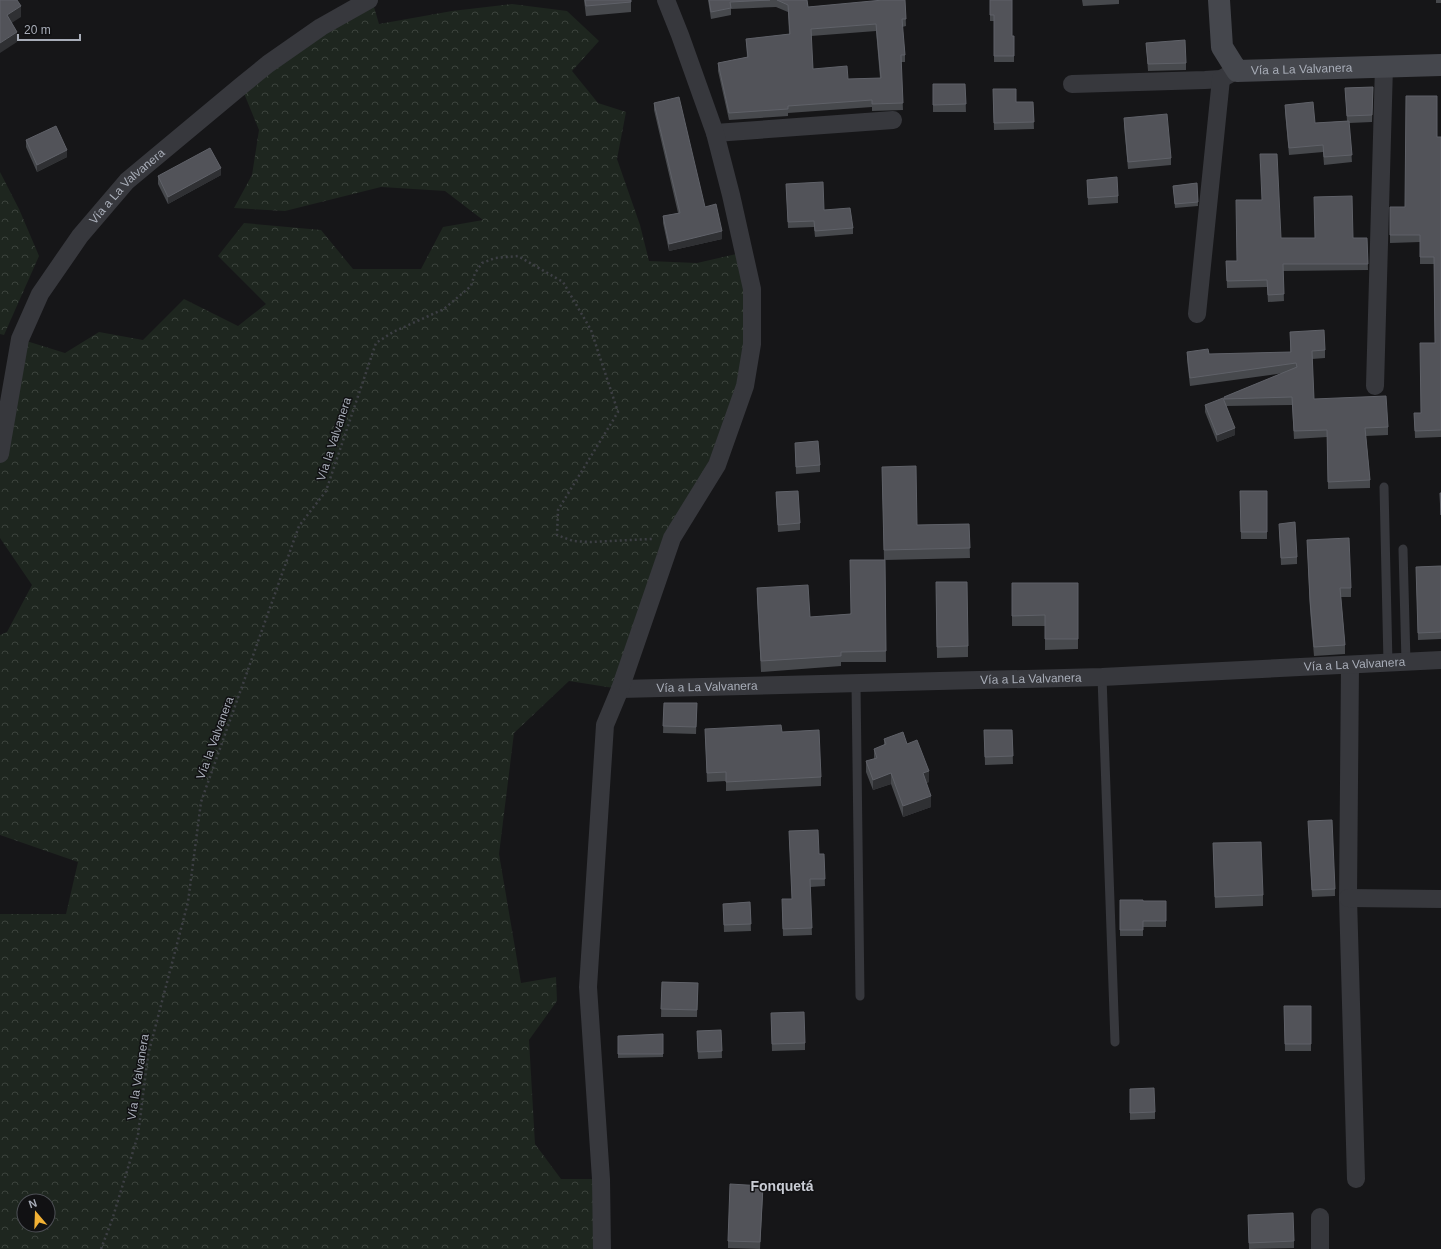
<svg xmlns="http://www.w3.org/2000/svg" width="1441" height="1249" font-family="Arial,sans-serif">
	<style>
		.forest { fill: url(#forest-crowns); fill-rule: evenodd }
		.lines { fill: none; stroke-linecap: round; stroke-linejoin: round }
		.path { stroke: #3d3f44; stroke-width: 2.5; stroke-dasharray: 2 3; stroke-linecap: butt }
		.lane { stroke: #37383d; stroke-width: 9 }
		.street { stroke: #37383d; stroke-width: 18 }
		.secondary { stroke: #45474d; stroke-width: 22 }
		.wall { fill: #47494d; fill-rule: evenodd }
		.shaded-wall { fill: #2f3033 }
		.building { fill: #525359; stroke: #5f6168; fill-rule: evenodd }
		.labels { text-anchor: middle; stroke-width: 3; stroke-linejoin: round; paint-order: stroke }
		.street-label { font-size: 12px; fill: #a8adb8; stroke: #111113 }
		.quarter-label { font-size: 14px; font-weight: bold; fill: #c9ccd4; stroke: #111113 }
	</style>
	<defs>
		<pattern id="forest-crowns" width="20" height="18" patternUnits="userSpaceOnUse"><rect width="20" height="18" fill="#1e261f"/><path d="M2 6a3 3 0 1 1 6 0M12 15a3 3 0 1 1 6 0" fill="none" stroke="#3c433d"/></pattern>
	</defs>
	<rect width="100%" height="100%" fill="#161618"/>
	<g class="forest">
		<path d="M372 0 379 24 452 11 512 4 567 11 599 41 572 71 598 103 626 112 617 159 640 225 649 261 697 263 745 252V386L672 538 620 689 569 681 514 733 499 854 521 983 556 977 557 1001 529 1040 535 1144 561 1179H601L602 1249H0V914H66L78 862 0 835V635L7 632 32 585 0 538V454L20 339 65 353 99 332 143 340 184 299 238 326 266 304 218 256 244 223 321 230 353 269H421L443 227 483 220 445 191 381 187 285 211 234 208 252 175 259 130 241 86ZM24 1201H48V1225H24Z"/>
		<polygon points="0,172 19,209 39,256 4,335 0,334"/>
	</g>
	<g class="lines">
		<polyline class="path" points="101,1249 112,1220 138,1135 148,1055 188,902 201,802 299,526 326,491 376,343 393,332 444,309 471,286 475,273 482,263 495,258 518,256 563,282 591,330 618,412 558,510 557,535 573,541 591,542 652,539"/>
		<g class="lane">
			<polyline points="1384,487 1388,663"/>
			<polyline points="1403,549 1406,662"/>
			<polyline points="1102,677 1115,1042"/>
			<polyline points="856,684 860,996"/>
		</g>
		<g class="street">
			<polyline points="1072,84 1205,80 1221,79 1230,74"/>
			<polyline points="715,133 893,120"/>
			<polyline points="1197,314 1221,79"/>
			<polyline points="1375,386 1384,66"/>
			<path id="s1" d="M0 454 20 339 40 294 80 236 127 181 241 86 268 64 321 27 369 0"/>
			<polyline points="1350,666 1348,898 1356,1179"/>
			<path id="s2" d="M620 689 1102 677 1441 660"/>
			<polyline points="1348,898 1441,899"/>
			<polyline points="1320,1217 1320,1249"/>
			<polyline points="602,1249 601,1179 588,987 605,725 620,689 672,538 717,465 745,386 752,344 752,289 731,195 715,133 680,35 666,0"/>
		</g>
		<path class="secondary" id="s3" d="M1219 0 1222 47 1237 71 1441 65"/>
	</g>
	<g class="wall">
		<polygon points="584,0 631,0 631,12 586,16"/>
		<path d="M708 0H807L808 7 905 0 906 26 902 27 905 55V62H901L903 110 872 111V107L788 113V116L729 120 718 71V63L747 57 746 39 789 34 788 12 776 7 731 9V15L711 19ZM876 31 880 78 848 79 813 69 811 36Z"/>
		<polygon points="990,0 1012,36 1014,36 1014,62 994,62 994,21 990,21"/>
		<polygon points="1082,0 1119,0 1119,4 1083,6"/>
		<rect x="1436" y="0" width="5" height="3"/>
		<polygon points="1146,43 1186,63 1186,70 1148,71"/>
		<polygon points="933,84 965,84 966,112 933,112"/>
		<polygon points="1373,87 1372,122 1349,123 1352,162 1324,165 1323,152 1289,155 1285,112 1285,105 1315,123 1347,121 1345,88"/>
		<polygon points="993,89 1016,102 1033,102 1034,129 994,130"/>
		<polygon points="654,103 705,207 722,239 669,251 663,223 663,216 678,213 654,110"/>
		<polygon points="1124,118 1171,158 1171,165 1128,169 1124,126"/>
		<polygon points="1441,137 1441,437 1415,438 1414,413 1421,413 1435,343 1434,264 1420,264 1420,242 1390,243 1390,207 1405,207"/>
		<polygon points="26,140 67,157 37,172 26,147"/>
		<polygon points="221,175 168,204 158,184 158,176"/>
		<polygon points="1087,180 1118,196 1118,203 1088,205"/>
		<polygon points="1197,183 1198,206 1175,208 1173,186"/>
		<polygon points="786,184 824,210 853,228 853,234 815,237 814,227 788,228"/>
		<polygon points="1281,238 1367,238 1368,270 1283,271 1284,301 1268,302 1267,287 1227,288 1226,261 1237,261"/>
		<polygon points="1290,332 1325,350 1325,358 1312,359 1314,399 1388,427 1388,435 1366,436 1370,480 1370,488 1328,489 1327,437 1294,439 1292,405 1226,406 1235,435 1217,442 1205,412 1205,405 1224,401 1224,397 1284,373 1190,386 1187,360 1187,352 1209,354 1290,352"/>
		<polygon points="795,443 820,465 820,472 796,474"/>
		<polygon points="882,467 917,525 969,524 970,558 885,560 886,662 841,662 841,666 761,672 757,599 757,588 810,617 850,614 884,560"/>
		<polygon points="1240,491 1267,491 1267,539 1241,539"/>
		<polygon points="776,492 800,523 800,530 778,532"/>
		<polygon points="1279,524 1297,557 1297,564 1281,565"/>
		<polygon points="1307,540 1351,588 1351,597 1341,597 1345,645 1345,654 1314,656 1310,610"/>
		<polygon points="1441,566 1441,639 1418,640 1416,567"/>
		<polygon points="1012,583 1078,583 1078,649 1045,650 1045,626 1012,626"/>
		<polygon points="936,593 968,646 968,657 937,658"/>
		<polygon points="664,703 697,703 696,734 663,733"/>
		<polygon points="705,729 782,732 821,777 821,786 726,791 726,781 707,782"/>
		<polygon points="984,730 1012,730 1013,764 985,765"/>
		<polygon points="884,739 907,744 929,782 926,783 931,807 903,817 891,784 873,790 866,772 866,761 874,759 874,749 884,745"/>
		<polygon points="1308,821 1335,889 1335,896 1312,897"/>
		<polygon points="789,831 819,854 824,854 825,886 810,887 812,935 783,936 782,907 792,899"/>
		<polygon points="1213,843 1263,895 1263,906 1215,908"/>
		<polygon points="1120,900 1143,901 1166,901 1166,927 1143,927 1143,936 1120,936"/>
		<polygon points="750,902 751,931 724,932 723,904"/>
		<polygon points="662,982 698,983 697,1017 661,1017"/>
		<polygon points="1284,1006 1311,1006 1311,1051 1285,1051"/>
		<polygon points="771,1020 805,1043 805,1050 772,1051"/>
		<polygon points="721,1030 722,1058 698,1059 697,1038"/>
		<polygon points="618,1036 663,1054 663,1057 618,1058"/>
		<polygon points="1130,1089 1155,1112 1155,1119 1130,1120"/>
		<polygon points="763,1193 760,1249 728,1248 728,1241"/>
		<polygon points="1248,1215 1294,1241 1294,1248 1249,1249"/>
	</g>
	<g class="shaded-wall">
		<polygon points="21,6 21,17 7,26 7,15"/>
		<polygon points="17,32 17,42 0,53 0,43"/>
		<polygon points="67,150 67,157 37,172 37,165"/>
		<polygon points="221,168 221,175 168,204 168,197"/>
		<polygon points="722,231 722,239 669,251 669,244"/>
		<polygon points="1235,428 1235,435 1217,442 1217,435"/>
		<polygon points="929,771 929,782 923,784 923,773"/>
		<polygon points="891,773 891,784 873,790 873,780"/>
		<polygon points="931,796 931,807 903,817 903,806"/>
	</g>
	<g class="building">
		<polygon points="0,0 17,0 21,6 7,15 17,32 0,43"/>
		<polygon points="585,0 631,0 631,2 586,6"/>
		<polygon points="709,0 770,0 730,2 731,8 711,12"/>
		<path d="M777 0H807L808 7 883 0H905L906 19H902L905 55H901L903 103 872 104V100L788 106V109L729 113 718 63 748 57 746 39 790 34 788 5ZM876 24 881 78 848 79 847 66 813 69 811 29Z"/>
		<polygon points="990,0 1012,0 1012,36 1014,36 1014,56 994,56 994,15 990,15"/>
		<polygon points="1185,40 1186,63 1148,64 1146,43"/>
		<polygon points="933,84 965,84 966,104 933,105"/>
		<polygon points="1373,87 1372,115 1347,116 1345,88"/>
		<polygon points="993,89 1016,89 1016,102 1033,102 1034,122 994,123"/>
		<polygon points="1406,96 1437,96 1437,137 1441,137 1441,430 1415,431 1414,413 1421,413 1420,343 1435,343 1434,257 1420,257 1420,235 1390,235 1390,207 1405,207"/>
		<polygon points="679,97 705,207 716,204 722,231 669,244 663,216 680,213 654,103"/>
		<polygon points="1313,102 1315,123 1349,121 1352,155 1324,157 1323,145 1289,148 1285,105"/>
		<polygon points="1167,114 1171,158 1128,162 1124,118"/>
		<polygon points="56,126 67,150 37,165 26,140"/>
		<polygon points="210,148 221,168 168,197 158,176"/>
		<polygon points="1260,154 1277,154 1281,238 1315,238 1314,197 1352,196 1353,238 1367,238 1368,264 1283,264 1284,294 1268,295 1267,280 1227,281 1226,261 1237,261 1236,200 1262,200"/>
		<polygon points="1117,177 1118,196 1088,198 1087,180"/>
		<polygon points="823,182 824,210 850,208 853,228 815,231 814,221 788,222 786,184"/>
		<polygon points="1197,183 1198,202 1175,204 1173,186"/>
		<polygon points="1324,330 1325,350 1312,351 1314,399 1386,396 1388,427 1365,428 1370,480 1328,482 1327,430 1294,431 1292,397 1224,399 1224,397 1297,367 1296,363 1190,378 1187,352 1208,349 1209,354 1291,352 1290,332"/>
		<polygon points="1223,398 1235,428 1217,435 1205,405"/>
		<polygon points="818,441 820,465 796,467 795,443"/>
		<polygon points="916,466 917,525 969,524 970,548 884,550 882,467"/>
		<polygon points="798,491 800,523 778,525 776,492"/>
		<polygon points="1240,491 1267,491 1267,532 1241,532"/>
		<polygon points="1440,493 1441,493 1441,515"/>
		<polygon points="1295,522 1297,557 1281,558 1279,524"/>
		<polygon points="1349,538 1351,588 1340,588 1345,645 1314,647 1310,600 1307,540"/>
		<polygon points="850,560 885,560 886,651 841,652 841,656 761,661 757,588 808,585 810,617 851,614"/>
		<polygon points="1441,566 1441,632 1418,633 1416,567"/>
		<polygon points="936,582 967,582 968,646 937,647"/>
		<polygon points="1012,583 1078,583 1078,639 1045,639 1045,615 1012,616"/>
		<polygon points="664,703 697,703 696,727 663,726"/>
		<polygon points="781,725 782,732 819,730 821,777 726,782 726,772 707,773 705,729"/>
		<polygon points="984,730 1012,730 1013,756 985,757"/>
		<polygon points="903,732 907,744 917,740 929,771 923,773 931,796 903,806 891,773 873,780 866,761 877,758 874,749 886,744 884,739"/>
		<polygon points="1332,820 1335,889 1312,890 1308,821"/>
		<polygon points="818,830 819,854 824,854 825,879 810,879 812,928 783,929 782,899 792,899 789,831"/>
		<polygon points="1261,842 1263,895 1215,897 1213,843"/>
		<polygon points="1120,900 1143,900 1143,901 1166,901 1166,921 1143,921 1143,930 1120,930"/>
		<polygon points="750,902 751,924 724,925 723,904"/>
		<polygon points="662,982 698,983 697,1010 661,1009"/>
		<polygon points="1284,1006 1311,1006 1311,1044 1285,1044"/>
		<polygon points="804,1012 805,1043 772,1044 771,1013"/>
		<polygon points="721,1030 722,1051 698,1052 697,1031"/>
		<polygon points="663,1034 663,1054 618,1054 618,1036"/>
		<polygon points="1154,1088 1155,1112 1130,1113 1130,1089"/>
		<polygon points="730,1184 763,1186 760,1242 728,1241"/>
		<polygon points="1293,1213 1294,1241 1249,1243 1248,1215"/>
	</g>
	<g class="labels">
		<g class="street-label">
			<text dy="4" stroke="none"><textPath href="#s3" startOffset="140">Vía a La Valvanera</textPath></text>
			<text dy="4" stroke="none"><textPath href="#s1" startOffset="305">Vía a La Valvanera</textPath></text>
			<text transform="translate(334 439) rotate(-72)" y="4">Vía la Valvanera</text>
			<text dy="4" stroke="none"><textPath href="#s2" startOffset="735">Vía a La Valvanera</textPath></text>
			<text dy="4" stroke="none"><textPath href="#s2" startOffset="411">Vía a La Valvanera</textPath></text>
			<text dy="4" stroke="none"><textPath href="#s2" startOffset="87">Vía a La Valvanera</textPath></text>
			<text transform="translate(215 738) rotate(-70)" y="4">Vía la Valvanera</text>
			<text transform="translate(138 1077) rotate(-81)" y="4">Vía la Valvanera</text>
		</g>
		<g class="quarter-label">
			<text x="782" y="1191">Fonquetá</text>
		</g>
	</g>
	<g transform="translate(36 1213) rotate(341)"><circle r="19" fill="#111113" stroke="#4d4f55"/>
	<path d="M0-3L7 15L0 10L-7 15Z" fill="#f2b134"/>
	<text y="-6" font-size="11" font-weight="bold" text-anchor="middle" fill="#a8adb8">N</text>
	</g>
	<path d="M18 34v6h62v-6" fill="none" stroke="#a8adb8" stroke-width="2"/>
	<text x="24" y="34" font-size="12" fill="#a8adb8" stroke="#111113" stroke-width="3" paint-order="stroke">20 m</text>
</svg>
